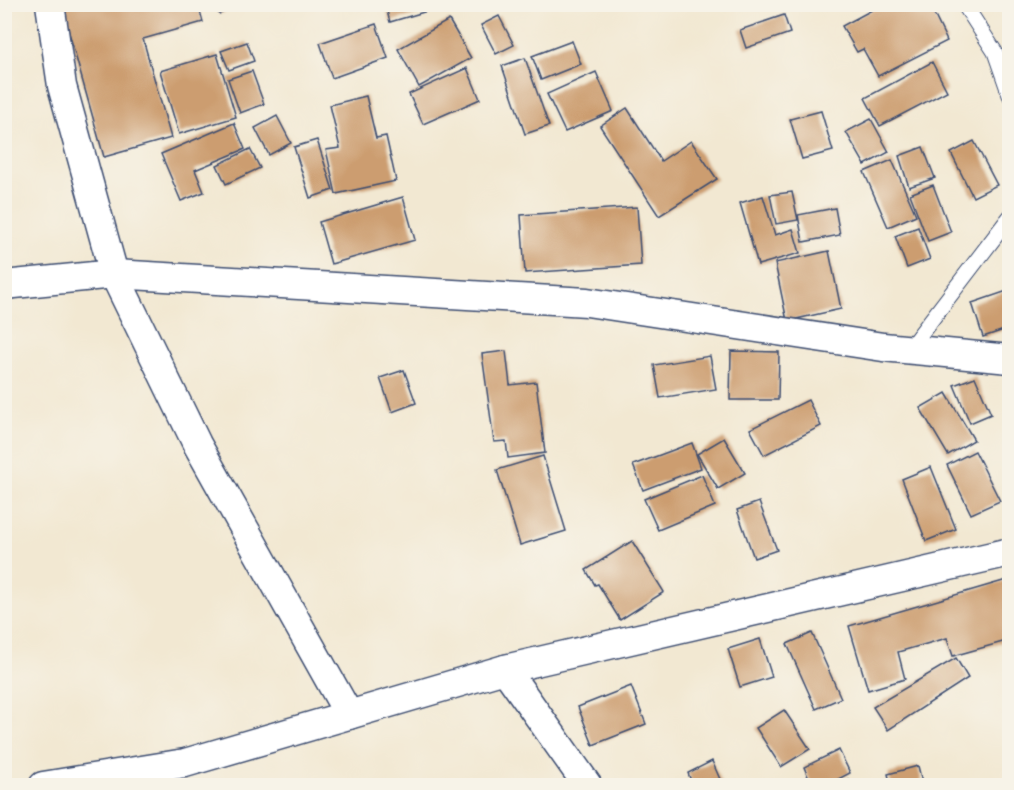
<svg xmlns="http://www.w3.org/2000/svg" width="1014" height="790" font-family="Alegreya,serif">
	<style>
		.building { fill: #cc9d6f }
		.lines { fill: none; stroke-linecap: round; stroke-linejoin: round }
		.service-casing { stroke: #3b4b6f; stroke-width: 17 }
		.minor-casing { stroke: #3b4b6f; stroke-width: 31 }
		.service { stroke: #fff; stroke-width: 15 }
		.minor { stroke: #fff; stroke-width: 28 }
	</style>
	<rect width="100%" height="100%" fill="#f7f3e8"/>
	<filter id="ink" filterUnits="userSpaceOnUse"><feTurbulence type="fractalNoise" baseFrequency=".0167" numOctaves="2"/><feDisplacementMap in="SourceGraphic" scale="12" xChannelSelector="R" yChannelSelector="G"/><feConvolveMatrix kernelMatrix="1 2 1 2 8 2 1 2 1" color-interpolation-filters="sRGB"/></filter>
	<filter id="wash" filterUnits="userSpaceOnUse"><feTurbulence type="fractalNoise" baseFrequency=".008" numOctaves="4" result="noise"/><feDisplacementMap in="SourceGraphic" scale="24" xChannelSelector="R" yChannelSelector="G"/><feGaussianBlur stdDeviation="1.35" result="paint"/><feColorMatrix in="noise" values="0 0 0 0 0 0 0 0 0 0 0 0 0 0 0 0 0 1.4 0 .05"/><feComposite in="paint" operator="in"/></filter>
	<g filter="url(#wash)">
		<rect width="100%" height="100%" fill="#f2e8d2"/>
		<g id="blocks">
			<g class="building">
				<polygon points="61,4 198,4 203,22 143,39 171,138 104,157"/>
				<polygon points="385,4 440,4 441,7 390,22"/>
				<polygon points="883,4 929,4 947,41 878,76 863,49 857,52 842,26"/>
				<polygon points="215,5 241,5 219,14"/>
				<polygon points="784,15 790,33 746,48 740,30"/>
				<polygon points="499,16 514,45 496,54 481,25"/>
				<polygon points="449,20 471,58 419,87 398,49"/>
				<polygon points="376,24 388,58 332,78 320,43"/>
				<polygon points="572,41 581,64 541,80 532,56"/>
				<polygon points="247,42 254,61 229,70 221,51"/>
				<polygon points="217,54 236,117 179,134 160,71"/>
				<polygon points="525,58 549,126 525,134 502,66"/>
				<polygon points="932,62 947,91 880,126 865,98"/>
				<polygon points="467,68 480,99 423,124 409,94"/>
				<polygon points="252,71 264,104 240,113 228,79"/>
				<polygon points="596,72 613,111 565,132 547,94"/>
				<polygon points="366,96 376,138 386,136 396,181 336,194 326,150 340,148 330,105"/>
				<polygon points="627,108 661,161 691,141 717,179 659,216 600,126"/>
				<polygon points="821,111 833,151 802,159 790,119"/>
				<polygon points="277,116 291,143 269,155 255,128"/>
				<polygon points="871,119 889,152 865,165 846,132"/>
				<polygon points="234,123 245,149 195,170 204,192 181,201 161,154"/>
				<polygon points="317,140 333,190 310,198 294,147"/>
				<polygon points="974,141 997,185 973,197 951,153"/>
				<polygon points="923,147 935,178 909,187 899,156"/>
				<polygon points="250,149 260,168 226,184 217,165"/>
				<polygon points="892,160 916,215 888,227 864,172"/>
				<polygon points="933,185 951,232 928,241 910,194"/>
				<polygon points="792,192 798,220 776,224 770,195"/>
				<polygon points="763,196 775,235 793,229 800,253 758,265 740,203"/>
				<polygon points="403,197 415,240 331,264 319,222"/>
				<polygon points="637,207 641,265 525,273 521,215"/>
				<polygon points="835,208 840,235 803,242 798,215"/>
				<polygon points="918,227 930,259 907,268 895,236"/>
				<polygon points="829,251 841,309 787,321 775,263"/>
				<polygon points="1010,290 1010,328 983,337 972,303"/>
				<polygon points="506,351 510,385 536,382 545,453 508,458 506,441 494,442 482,354"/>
				<polygon points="731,351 779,352 778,400 730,400"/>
				<polygon points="710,356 716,389 660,398 654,365"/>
				<polygon points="404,370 416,403 392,412 380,378"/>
				<polygon points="975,377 991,414 970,423 954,385"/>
				<polygon points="946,393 974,440 948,455 920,408"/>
				<polygon points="808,400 821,426 764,455 750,429"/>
				<polygon points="724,438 745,473 718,489 697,454"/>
				<polygon points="692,443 701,468 643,490 633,465"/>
				<polygon points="975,451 1000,501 971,514 947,465"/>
				<polygon points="543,456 566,531 520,545 497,470"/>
				<polygon points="931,467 956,529 926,541 902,479"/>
				<polygon points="702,475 715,506 658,530 644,499"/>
				<polygon points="759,502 777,550 754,558 737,510"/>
				<polygon points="632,541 664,592 620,620 598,584 595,585 586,570"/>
				<polygon points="1010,579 1010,640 953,656 947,638 898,652 905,679 868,690 849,626"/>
				<polygon points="812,633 841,698 816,709 787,644"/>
				<polygon points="760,639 772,677 740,687 728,649"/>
				<polygon points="956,658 968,678 888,730 873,707"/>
				<polygon points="631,686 646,724 593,745 578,707"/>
				<polygon points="784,710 810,749 781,767 756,728"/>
				<polygon points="839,750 850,773 825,786 812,786 804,767"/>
				<polygon points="712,761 723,786 693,786 688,773"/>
				<polygon points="918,766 923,786 891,786 888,774"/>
				<polygon points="848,779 852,786 839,786"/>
			</g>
		</g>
	</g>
	<g filter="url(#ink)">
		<use href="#blocks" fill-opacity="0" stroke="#3b4b6f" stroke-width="1.5"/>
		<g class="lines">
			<g class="service-casing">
				<g id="service">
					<polyline points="964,4 995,52 1010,95"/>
					<polyline points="909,349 1010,217"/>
				</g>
			</g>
			<g class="minor-casing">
				<g id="minor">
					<polyline points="50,4 62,86 114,274 197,444 349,715"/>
					<polyline points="4,285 114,274 587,302 883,347 1010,359"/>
					<polyline points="505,669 1010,552"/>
					<polyline points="43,786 185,763 505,669 588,786"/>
				</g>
			</g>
			<use href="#service" class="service"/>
			<use href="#minor" class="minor"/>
		</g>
	</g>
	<rect width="1014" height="790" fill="none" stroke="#f7f3e8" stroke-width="24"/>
</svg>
